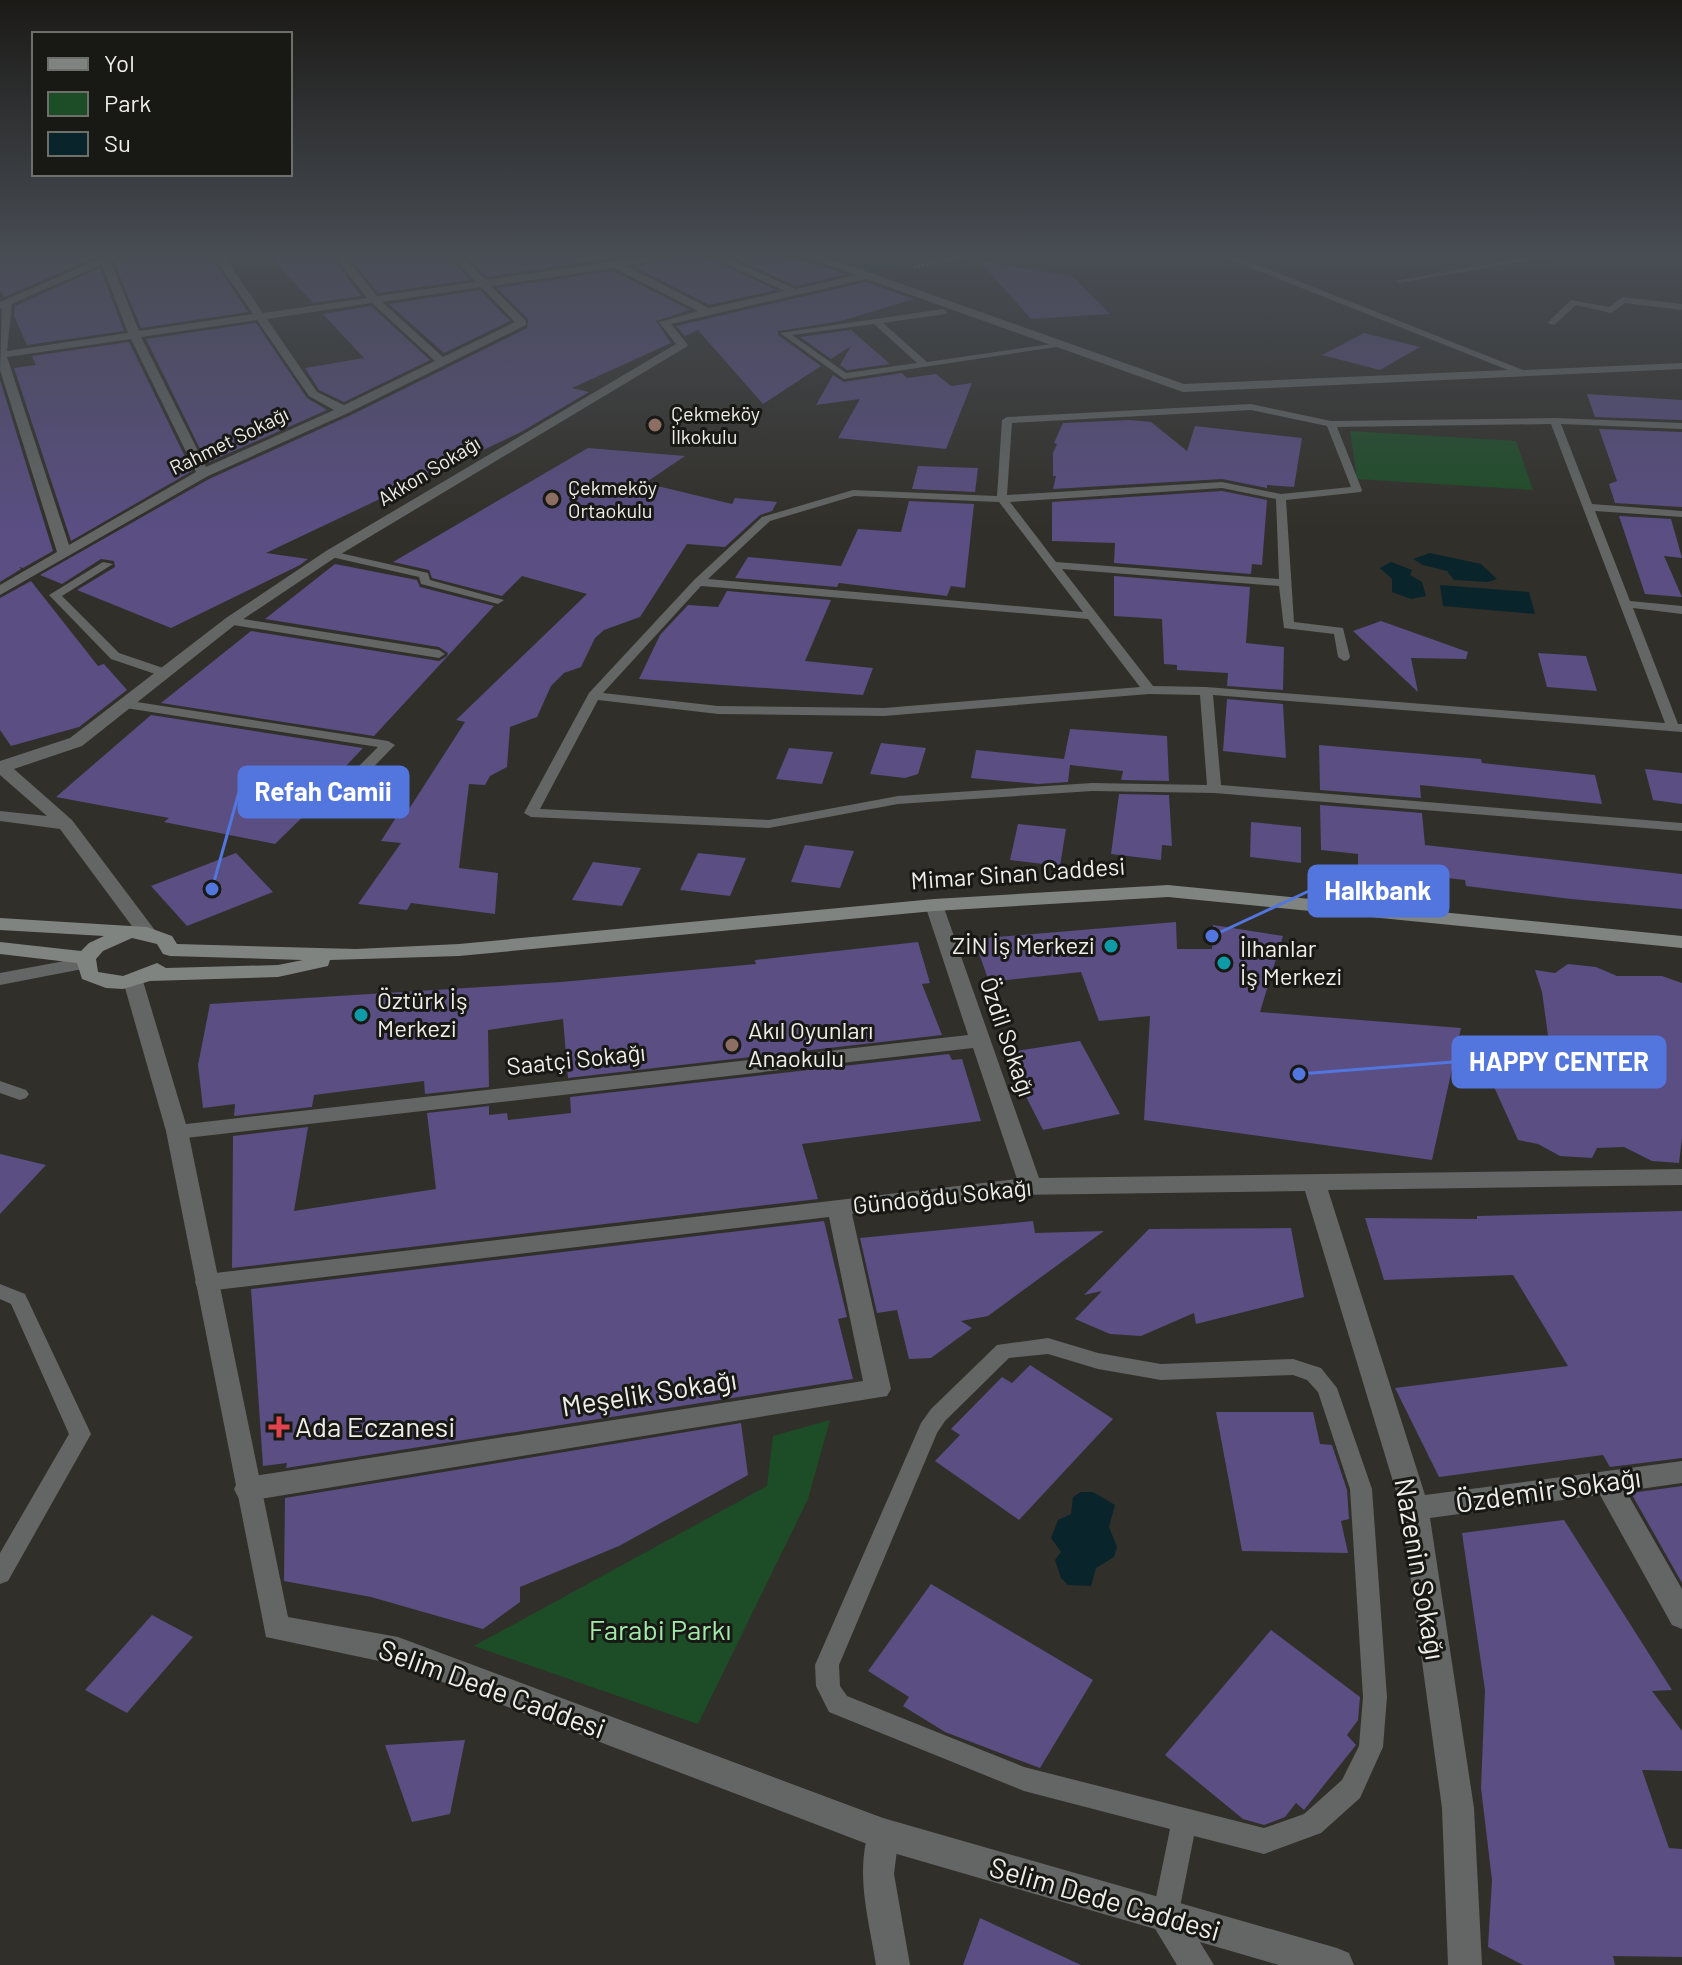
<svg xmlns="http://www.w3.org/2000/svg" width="1682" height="1965" font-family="Barlow,sans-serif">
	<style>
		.green { fill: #1d4d26 }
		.water { fill: #0a242b }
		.building { fill: #5a4e83 }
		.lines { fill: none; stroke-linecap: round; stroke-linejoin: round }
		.path { stroke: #989691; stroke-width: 3; stroke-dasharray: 2 2; stroke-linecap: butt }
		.service { fill: #636664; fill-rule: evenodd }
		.minor { fill: #636664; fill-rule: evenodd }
		.tertiary { fill: #636664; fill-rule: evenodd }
		.secondary { fill: #7f8481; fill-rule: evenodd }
		.education-dot { fill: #8d6e63; stroke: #181815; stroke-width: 3 }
		.culture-dot { fill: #0f9aa8; stroke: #181815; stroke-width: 3 }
		.health-dot { fill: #e0444e; stroke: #181815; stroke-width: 3 }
		.labels { text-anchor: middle; stroke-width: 6; stroke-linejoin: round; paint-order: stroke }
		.far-poi-label { font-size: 20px; fill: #f0eeeb; stroke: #181815; text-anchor: start }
		.far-street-label { font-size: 20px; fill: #f0eeeb; stroke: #181815 }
		.street-label { font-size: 24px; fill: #f0eeeb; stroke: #181815 }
		.poi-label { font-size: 24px; fill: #f0eeeb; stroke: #181815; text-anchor: start }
		.near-street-label { font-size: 28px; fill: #f0eeeb; stroke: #181815 }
		.near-poi-label { font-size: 28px; fill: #f0eeeb; stroke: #181815; text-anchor: start }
		.near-park-label { font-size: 28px; fill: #a1eaa9; stroke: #181815 }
		.leader { fill: none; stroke: #5276dd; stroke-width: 3 }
		.callout-dot { fill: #5276dd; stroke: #181815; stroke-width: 3 }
		.callout { fill: #5276dd; stroke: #5276dd; stroke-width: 3 }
		.callout-label { font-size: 26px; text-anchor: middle; font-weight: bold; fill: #fff }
	</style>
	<rect width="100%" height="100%" fill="#312f29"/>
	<g class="green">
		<polygon points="829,255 971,255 874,271"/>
		<polygon points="1350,431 1516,441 1533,490 1357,479"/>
		<polygon points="830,1420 808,1499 698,1724 474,1646 767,1486 773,1436"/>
	</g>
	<g class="water">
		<polygon points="1430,553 1481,564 1497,579 1488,582 1454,580 1447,571 1423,565 1413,559"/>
		<polygon points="1391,562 1412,570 1410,575 1422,582 1426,596 1411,599 1392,592 1392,579 1380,568"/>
		<polygon points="1440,585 1529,592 1535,614 1443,606"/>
		<polygon points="1081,1492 1093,1492 1115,1505 1109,1527 1117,1547 1114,1557 1096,1568 1091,1586 1068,1585 1061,1578 1055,1560 1061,1552 1051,1538 1058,1520 1071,1514 1073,1497"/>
	</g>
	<g class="building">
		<polygon points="0,255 100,255 4,297 0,289"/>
		<polygon points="126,255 210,255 248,312 141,328 114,262"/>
		<polygon points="269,255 330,255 361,296 313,303"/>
		<polygon points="348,255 447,255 470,280 378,293"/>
		<polygon points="466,255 632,255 487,277"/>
		<polygon points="687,255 702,255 776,290 709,305 635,267"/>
		<polygon points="727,255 780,255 846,274 796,286"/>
		<polygon points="979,260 1073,277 1110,314 1031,319"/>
		<polygon points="100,268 124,331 27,345 14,316 15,306"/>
		<polygon points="613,271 690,310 656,321 671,343 572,388 589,392 521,432 266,553 308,559 300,565 171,628 77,590 115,567 114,561 101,559 62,584 40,575 209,479 349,416 527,328 528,319 497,288"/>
		<polygon points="866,282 914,299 841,321 778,331 778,335 821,366 763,404 698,330 685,336 676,326"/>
		<polygon points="480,290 510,321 444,353 389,304"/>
		<polygon points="371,306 430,360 344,402 319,390 305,368 364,358 323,314"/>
		<polygon points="256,323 307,398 327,410 207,463 146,339"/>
		<polygon points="851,330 890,364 847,370 840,365 851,346 831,359 800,337"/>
		<polygon points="1364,333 1420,347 1380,370 1322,355"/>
		<polygon points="129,342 192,471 71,541 14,368 36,365 32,356"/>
		<polygon points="902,373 907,378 936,374 951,386 972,383 946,449 838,438 860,399 816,405 833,375 844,382"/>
		<polygon points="0,380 53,551 23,568 19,567 21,569 0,582"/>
		<polygon points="1587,394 1682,400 1682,420 1595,417"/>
		<polygon points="1130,420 1151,422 1187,451 1195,426 1302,438 1294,487 1267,485 1267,488 1222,479 1053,489 1056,476 1053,476 1053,453 1057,444 1054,443 1063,423"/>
		<polygon points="1599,429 1682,432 1682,507 1615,503 1609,484 1617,481"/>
		<polygon points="588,448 685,456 645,483 732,504 735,498 777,502 772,511 760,515 725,547 687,544 640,617 604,630 595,638 581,667 564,673 551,686 537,717 510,727 507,767 490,776 485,785 469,784 459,868 498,873 495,914 411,903 407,910 358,904 401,843 381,841 402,808 409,809 465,722 456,720 587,594 522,576 502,596 432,578 429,570 393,562"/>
		<polygon points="918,466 978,468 975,492 912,489"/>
		<polygon points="1222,491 1267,500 1262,565 1252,564 1251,574 1114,563 1115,543 1052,541 1052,502"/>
		<polygon points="909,501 974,504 965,588 951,586 947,596 839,583 837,587 735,578 748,557 841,566 858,529 901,532"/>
		<polygon points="1619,516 1671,519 1682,558 1664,556 1682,597 1645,594"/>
		<polygon points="335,564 417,580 420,587 494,606 374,736 161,703 251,631 439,661 447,656 448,653 439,647 265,619"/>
		<polygon points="1114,576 1250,587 1246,643 1284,647 1283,690 1227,686 1228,673 1177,670 1177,665 1164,664 1162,619 1114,616"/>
		<polygon points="31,581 98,666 104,664 127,690 79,727 11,746 0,730 0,598"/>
		<polygon points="727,591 831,600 805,661 873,668 863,695 639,679 660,635 688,605 718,607"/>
		<polygon points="1381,621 1468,652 1466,659 1411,658 1418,692 1353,631"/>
		<polygon points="1538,653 1586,656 1597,691 1547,687"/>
		<polygon points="1227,699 1283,704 1286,758 1223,751"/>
		<polygon points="151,715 363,748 314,800 319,801 275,844 164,822 169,818 56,797"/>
		<polygon points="1070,729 1167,736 1169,781 1121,780 1123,771 1070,765 1068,782 1038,784 971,778 976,750 1064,759"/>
		<polygon points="881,743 926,748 918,774 905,778 870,774"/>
		<polygon points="1319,745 1481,759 1482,763 1595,775 1602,804 1420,785 1421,798 1320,790"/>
		<polygon points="789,748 833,752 822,784 776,779"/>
		<polygon points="1645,769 1682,773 1682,804 1653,800"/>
		<polygon points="1119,794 1169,795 1172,846 1162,845 1161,860 1111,854"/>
		<polygon points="1320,805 1422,813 1425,845 1682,874 1682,909 1571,899 1466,886 1465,880 1358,868 1358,854 1321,850"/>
		<polygon points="1251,822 1301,827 1301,863 1250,857"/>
		<polygon points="1018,824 1066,829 1060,866 1010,860"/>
		<polygon points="805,845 854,851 840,888 791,882"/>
		<polygon points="236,853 273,892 187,926 151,886"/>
		<polygon points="698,853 746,858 730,896 680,890"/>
		<polygon points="593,862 641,868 622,906 572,900"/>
		<polygon points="1176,922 1177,949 1212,949 1213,925 1283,936 1260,1012 1461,1028 1432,1160 1144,1120 1150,1016 1099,1021 1081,972 989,982 974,939"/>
		<polygon points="918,942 930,983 922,984 942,1035 568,1078 563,1019 488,1030 489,1087 425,1094 424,1081 314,1095 312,1107 234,1116 235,1104 203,1108 198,1065 210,1004 561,982 756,964 755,960"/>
		<polygon points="1568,964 1596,967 1617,976 1662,976 1682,983 1682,1138 1679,1163 1652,1161 1624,1147 1597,1148 1592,1158 1560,1156 1538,1144 1518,1140 1490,1078 1506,1075 1514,1065 1552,1064 1542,992 1535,970 1555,973"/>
		<polygon points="1080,1041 1120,1114 1043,1130 1004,1053"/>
		<polygon points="949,1054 952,1060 962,1059 981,1121 802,1144 818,1199 232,1268 233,1136 308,1127 294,1211 436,1189 427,1113 489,1106 489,1115 507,1113 508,1120 571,1113 570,1097"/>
		<polygon points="0,1154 46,1165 0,1214"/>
		<polygon points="1682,1211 1682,1458 1610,1467 1603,1455 1439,1477 1395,1388 1568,1366 1513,1275 1384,1280 1365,1218 1477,1219 1477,1216"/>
		<polygon points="824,1221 847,1317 838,1319 853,1379 286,1468 287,1463 263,1466 251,1289"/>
		<polygon points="1033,1221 1035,1233 1104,1231 988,1316 961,1321 972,1328 931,1358 909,1359 897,1310 877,1313 860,1238"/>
		<polygon points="1291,1228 1304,1297 1196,1324 1194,1313 1141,1336 1110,1334 1075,1319 1102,1291 1084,1295 1149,1229"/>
		<polygon points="1030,1365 1113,1419 1019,1520 935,1461 960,1435 951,1429 1002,1377 1012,1383"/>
		<polygon points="1216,1412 1313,1412 1320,1444 1332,1445 1347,1490 1349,1519 1341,1521 1348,1553 1242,1551"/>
		<polygon points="741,1423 748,1475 619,1546 520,1587 520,1602 483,1629 371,1597 284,1581 285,1498"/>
		<polygon points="1682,1486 1682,1583 1631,1493"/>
		<polygon points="1564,1520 1672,1690 1652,1691 1682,1731 1682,1771 1642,1770 1669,1848 1682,1849 1682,1957 1613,1956 1615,1965 1523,1965 1488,1947 1492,1880 1481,1788 1485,1690 1462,1533"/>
		<polygon points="931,1584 1093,1680 1040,1768 945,1732 903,1706 909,1697 868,1671"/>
		<polygon points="152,1615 193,1637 127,1713 85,1690"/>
		<polygon points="1271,1630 1360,1697 1358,1720 1347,1735 1356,1745 1304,1810 1296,1803 1285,1817 1264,1825 1243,1819 1165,1755"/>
		<polygon points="465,1740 450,1814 412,1822 385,1745"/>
		<polygon points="980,1918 1081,1965 963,1965"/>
	</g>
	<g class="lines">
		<polyline class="path" points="914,267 976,255"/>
		<g class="service">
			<polygon points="1539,255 1560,255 1399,283 1395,281"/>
			<polygon points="1623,297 1682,304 1682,310 1625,303 1611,313 1576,305 1554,325 1547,323 1571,300 1609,307"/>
			<path d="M943 309 947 312 946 314 883 323 927 362 1065 342 1069 345 844 379 780 333ZM874 324 917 363 846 373 792 335Z"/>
			<path d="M1251 404 1331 421 1555 418 1682 423V429L1561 424 1592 504 1682 511V517L1595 511 1630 601 1682 606V614L1633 608 1678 724H1682V732L1213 695 1221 785 1682 823V831L1214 793 1092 791 898 804 769 828 531 817 524 813 589 693 694 580 762 517 853 490 997 496 1002 420 1007 417ZM1251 410 1327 426 1351 487 1281 494 1222 482 1007 495 1012 423ZM1551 424 1665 723 1206 687 1153 686 1062 569 1279 586 1284 628 1334 634 1338 657 1344 661 1348 660 1350 657 1343 628 1294 622 1286 500 1361 492 1362 490 1337 427ZM1222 488 1276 499 1279 579 1056 562 1010 502ZM854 496 999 502 1083 612 708 579 770 521ZM701 586 1088 619 1140 687 884 708 718 706 603 693ZM1149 694 1200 695 1207 785 1092 783 898 796 769 820 540 809 598 700 718 714 884 716Z"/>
			<polygon points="331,551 428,573 430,580 504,600 498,604 421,584 419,577 327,556 325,554"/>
			<polygon points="103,562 113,564 62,596 119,653 169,670 169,676 161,676 111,659 49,595"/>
			<polygon points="231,617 439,650 445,654 439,658 227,624 225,621"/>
			<polygon points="124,700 388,741 395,745 341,800 336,801 329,797 331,794 378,747 119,707 119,701"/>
			<polygon points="0,1081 26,1090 29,1094 26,1098 20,1100 0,1093"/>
			<polygon points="0,1284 25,1294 91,1434 8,1581 0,1584 0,1553 69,1434 11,1304 0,1299"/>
			<path d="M1048 1338 1098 1353 1161 1364 1293 1359 1321 1368 1337 1388 1372 1489 1387 1697 1383 1747 1360 1798 1321 1833 1264 1854 1194 1836 1178 1917 1174 1926 1165 1930 1156 1926 1152 1917 1170 1829 1024 1791 829 1712 816 1686 815 1665 921 1423 931 1409 997 1345ZM1048 1354 1098 1369 1161 1380 1293 1375 1307 1380 1318 1392 1350 1489 1363 1697 1359 1746 1342 1780 1304 1814 1264 1828 1024 1767 847 1696 840 1686 839 1665 937 1433 945 1421 1009 1358Z"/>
		</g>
		<g class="minor">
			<path d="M213 255H223L263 313 367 298 333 255H344L377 296 476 282 450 255H461L486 280 656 255H684L626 266 709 308 785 291 705 255H719L796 289 856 275 804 255H820L1184 384 1508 370 1218 255H1233L1523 370 1682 363V369L1183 392 866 279 671 324 688 345 686 347 336 557 236 624 82 746 14 769 72 820 157 933 147 939 140 937 60 829 0 821V811L47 816 0 775V761L70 738 226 618 326 551 676 344 659 322 698 311 614 268 491 286 526 321V325L348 413 208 476 0 595V585L57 552 0 370 2 303 7 300 12 303 7 351 128 333 101 262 106 259 111 262 139 331 253 314ZM481 287 515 322 443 357 382 302ZM372 303 435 361 344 405 317 392 267 319ZM257 320 309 396 334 410 206 467 141 337ZM131 339 196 472 69 545 7 357Z"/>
			<polygon points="934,899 943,905 1039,1178 1682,1169 1682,1185 1328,1190 1425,1495 1682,1461 1682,1483 1626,1491 1682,1589 1682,1629 1672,1625 1600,1495 1430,1518 1474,1808 1482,1965 1448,1965 1442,1808 1401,1508 1305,1191 1014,1195 852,1214 891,1389 887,1396 248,1501 238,1497 234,1489 238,1481 248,1477 863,1381 829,1217 207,1291 198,1289 195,1282 198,1275 1017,1179 973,1048 177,1139 169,1136 166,1131 169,1126 968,1035 925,905"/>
			<polygon points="86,957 96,963 93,967 0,985 0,973"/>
			<path d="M883 1818 894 1823 899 1834 894 1874 910 1965H876C869 1919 853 1868 872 1823Z"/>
			<polygon points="1165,1900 1177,1905 1214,1965 1177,1965 1148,1917 1153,1905"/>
		</g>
		<g class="tertiary">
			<polygon points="109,255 123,255 0,309 0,302"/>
			<polygon points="133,975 143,981 188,1131 288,1617 398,1637 883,1818 1337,1948 1349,1953 1354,1965 1279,1965 883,1850 398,1665 266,1637 166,1131 123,981"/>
		</g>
		<path class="secondary" d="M1168 885 1682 936V948L1168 897 934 911 459 956 330 960 328 966 278 977 150 981 123 989 106 988 82 979 77 963 0 954V942L81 951 89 943 104 936 0 930V918L147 927 172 936 177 944 356 949 459 944 934 899ZM132 938 157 944 163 954 170 956 303 960 278 965 166 968 157 963 123 976 98 972 96 959 103 951Z"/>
	</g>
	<linearGradient id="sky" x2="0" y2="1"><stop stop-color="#1b1a17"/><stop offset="0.48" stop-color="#484d54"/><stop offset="1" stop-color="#484d54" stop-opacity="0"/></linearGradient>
	<rect width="1682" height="531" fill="url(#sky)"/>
	<g class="education-dot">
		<circle cx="655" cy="425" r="8"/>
		<circle cx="552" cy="499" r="8"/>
		<circle cx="732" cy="1045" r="8"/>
	</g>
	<g class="culture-dot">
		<circle cx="1111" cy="946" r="8"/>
		<circle cx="1224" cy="963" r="8"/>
		<circle cx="361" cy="1015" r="8"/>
	</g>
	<path class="health-dot" d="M275 1415h8v8h8v8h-8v8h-8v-8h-8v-8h8z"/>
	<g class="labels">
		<g class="far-poi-label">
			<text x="671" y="421">Çekmeköy<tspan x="671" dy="23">İlkokulu</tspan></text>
			<text x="568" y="495">Çekmeköy<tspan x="568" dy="23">Ortaokulu</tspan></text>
		</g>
		<g class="far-street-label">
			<text transform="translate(229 441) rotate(-26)" y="7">Rahmet Sokağı</text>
			<text transform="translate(429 471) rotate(-31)" y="7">Akkon Sokağı</text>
		</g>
		<g class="street-label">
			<text transform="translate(1018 874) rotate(-4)" y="8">Mimar Sinan Caddesi</text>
			<text transform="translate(1007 1037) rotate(71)" y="8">Özdil Sokağı</text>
			<text transform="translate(576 1060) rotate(-6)" y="8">Saatçi Sokağı</text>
			<text transform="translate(942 1197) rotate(-6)" y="8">Gündoğdu Sokağı</text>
		</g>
		<g class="poi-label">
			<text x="1095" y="954" text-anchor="end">ZİN İş Merkezi</text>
			<text x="1240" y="957">İlhanlar<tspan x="1240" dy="28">İş Merkezi</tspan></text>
			<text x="377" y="1009">Öztürk İş<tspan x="377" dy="28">Merkezi</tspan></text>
			<text x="748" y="1039">Akıl Oyunları<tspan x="748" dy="28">Anaokulu</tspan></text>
		</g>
		<g class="near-street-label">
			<text transform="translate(649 1393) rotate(-9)" y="10">Meşelik Sokağı</text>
			<text transform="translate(1548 1490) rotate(-8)" y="10">Özdemir Sokağı</text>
			<text transform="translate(1420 1569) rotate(80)" y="10">Nazenin Sokağı</text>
			<text transform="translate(492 1689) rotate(20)" y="10">Selim Dede Caddesi</text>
			<text transform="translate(1105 1899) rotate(16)" y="10">Selim Dede Caddesi</text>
		</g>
		<g class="near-poi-label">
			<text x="295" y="1437">Ada Eczanesi</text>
		</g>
		<g class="near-park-label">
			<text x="660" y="1640">Farabi Parkı</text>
		</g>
	</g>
	<path class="leader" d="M212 889L239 792M1212 936L1309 891M1299 1074L1453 1062"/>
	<g class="callout-dot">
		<circle cx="212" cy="889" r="8"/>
		<circle cx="1212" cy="936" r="8"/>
		<circle cx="1299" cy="1074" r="8"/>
	</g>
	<g class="callout">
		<rect x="239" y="767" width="169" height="50" rx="8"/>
		<rect x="1309" y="866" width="139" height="50" rx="8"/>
		<rect x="1453" y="1037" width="212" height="50" rx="8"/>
	</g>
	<g class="callout-label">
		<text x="323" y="801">Refah Camii</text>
		<text x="1378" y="900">Halkbank</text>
		<text x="1559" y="1071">HAPPY CENTER</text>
	</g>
	<rect x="32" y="32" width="260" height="144" fill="#181815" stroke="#6e6e6b" stroke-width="2"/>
	<rect x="48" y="58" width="40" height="12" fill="#7f8481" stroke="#6e6e6b" stroke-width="2"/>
	<text x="104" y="72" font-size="24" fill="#f0eeeb">Yol</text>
	<rect x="48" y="92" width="40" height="24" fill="#1d4d26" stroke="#6e6e6b" stroke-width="2"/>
	<text x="104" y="112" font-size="24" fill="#f0eeeb">Park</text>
	<rect x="48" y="132" width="40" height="24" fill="#0a242b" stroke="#6e6e6b" stroke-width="2"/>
	<text x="104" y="152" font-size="24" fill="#f0eeeb">Su</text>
</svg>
